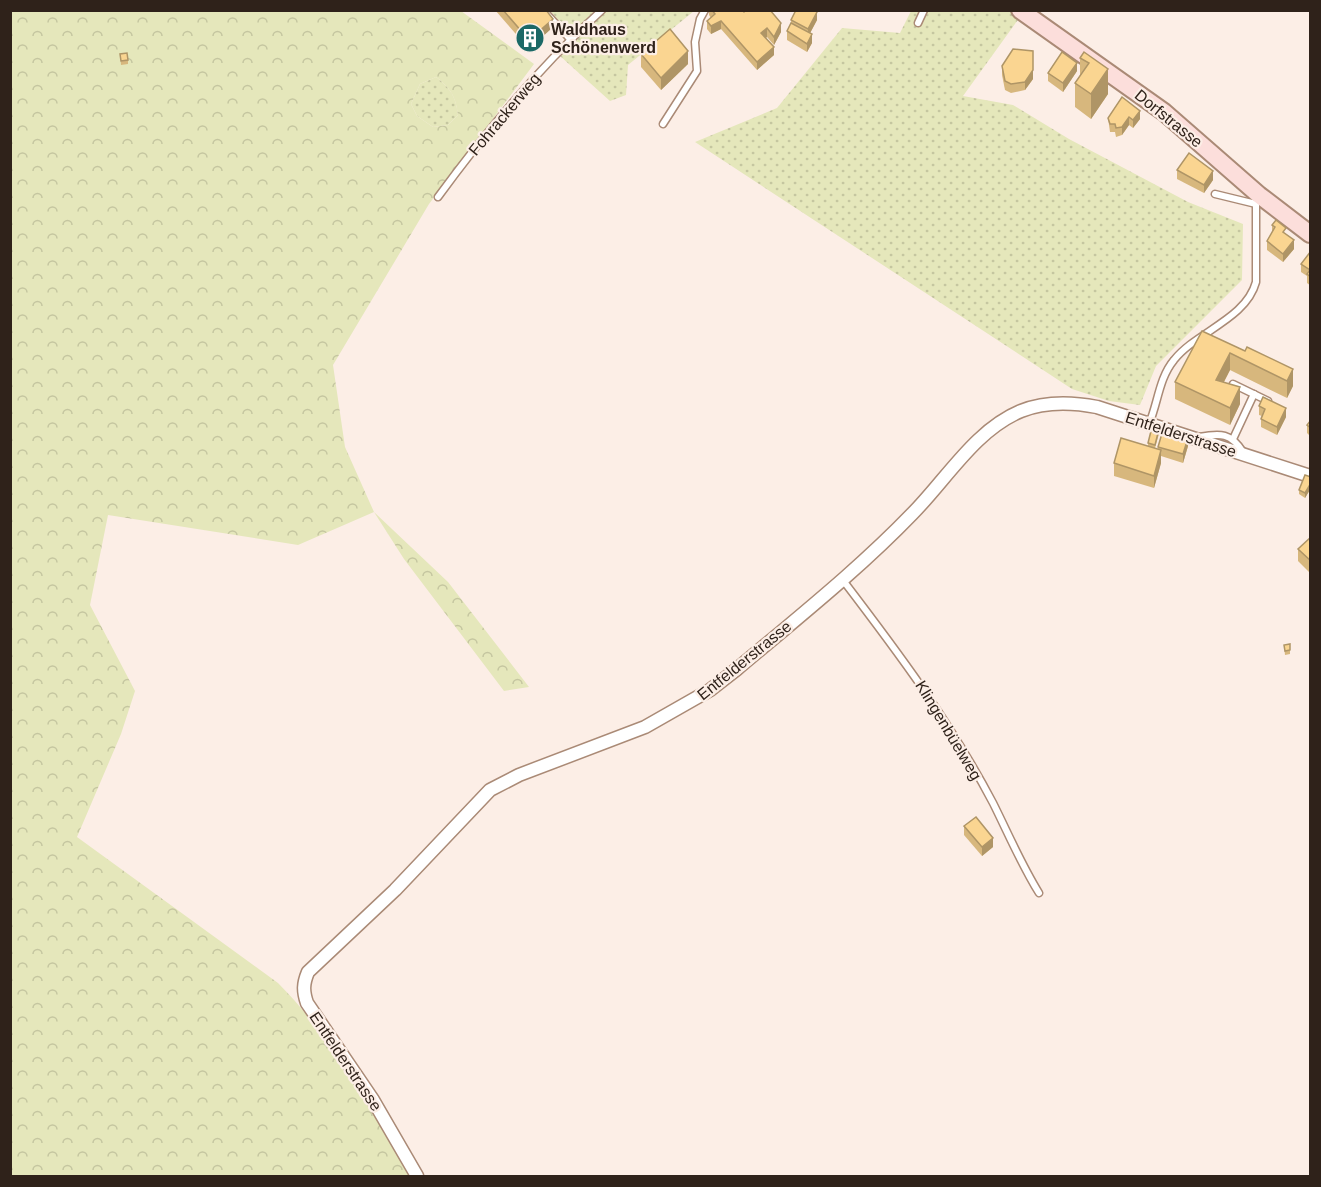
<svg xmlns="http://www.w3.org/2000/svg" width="1321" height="1187" font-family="Arial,sans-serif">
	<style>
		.grass { fill: url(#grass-dots) }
		.forest { fill: url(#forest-crowns); fill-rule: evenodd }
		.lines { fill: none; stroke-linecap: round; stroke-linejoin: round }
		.lane-casing { stroke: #aa8a76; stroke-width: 9 }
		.street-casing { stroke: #aa8a76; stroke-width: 15 }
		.secondary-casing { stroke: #aa8a76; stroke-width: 20 }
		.lane { stroke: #fff; stroke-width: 6 }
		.street { stroke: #fff; stroke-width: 12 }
		.secondary { stroke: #fcdedb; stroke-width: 16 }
		.wall { fill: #d7b77d }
		.shaded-wall { fill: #af9566 }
		.building { fill: #fad591; stroke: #af9566; stroke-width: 1.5 }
		.labels { text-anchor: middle; stroke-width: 4.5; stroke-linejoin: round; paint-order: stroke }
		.poi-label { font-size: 16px; font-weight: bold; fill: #2f221a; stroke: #fceee6; text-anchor: start }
		.street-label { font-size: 16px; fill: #2f221a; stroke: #fceee6 }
	</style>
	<defs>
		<pattern id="grass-dots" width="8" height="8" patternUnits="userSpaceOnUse" patternTransform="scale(1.5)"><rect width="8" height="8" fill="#e5e7bb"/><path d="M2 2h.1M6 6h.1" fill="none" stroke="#c5c6a0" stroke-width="1.8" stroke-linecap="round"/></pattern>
		<pattern id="forest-crowns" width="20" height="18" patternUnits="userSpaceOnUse" patternTransform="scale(1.5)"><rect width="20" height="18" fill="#e5e7bb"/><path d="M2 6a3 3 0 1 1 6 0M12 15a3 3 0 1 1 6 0" fill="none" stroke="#c5c6a0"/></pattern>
	</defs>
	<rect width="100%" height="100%" fill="#fceee6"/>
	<g class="grass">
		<polygon points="550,11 694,11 628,65 626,95 610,101 560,56 570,32"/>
		<polygon points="911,11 1010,11 1020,17 963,96 1013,105 1069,139 1188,202 1243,224 1242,280 1156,366 1140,405 1109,401 1072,389 695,142 777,108 842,28 900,33"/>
		<path d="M436 77C451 88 456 98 458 115L448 125 433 127 417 116 411 104 420 84Z"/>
	</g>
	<path class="forest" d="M10 11H461L534 64 429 204 333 365 345 447 374 512 448 582 529 687 504 691 404 559 374 512 298 545 108 515 90 605 135 691 121 734 77 837 278 983C333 1038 372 1110 411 1176H11ZM436 77C451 88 456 98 458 115L448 125 433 127 417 116 411 104 420 84Z"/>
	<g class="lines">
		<g class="lane-casing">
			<g id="lane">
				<polyline points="543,10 570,39"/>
				<polyline points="918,23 924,10"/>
				<polyline points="663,124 697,71 695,42 700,19 705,10"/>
				<polyline points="1215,194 1256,204"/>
				<path d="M438 197C487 130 540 66 602 10"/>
				<polyline points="1233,384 1268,401"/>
				<path d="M1149 424C1158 403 1159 378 1174 360 1196 332 1246 319 1256 282V204L1259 196"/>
				<path d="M1199 437C1221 433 1231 433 1243 452"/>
				<polyline points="1233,439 1254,394"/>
				<path d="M842 579C897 651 951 723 993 803 1008 833 1021 864 1039 893"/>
			</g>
		</g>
		<g class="street-casing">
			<path id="street" d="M417 1176 373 1100 307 1003C303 991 303 984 308 972L395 890 490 790 519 775 645 727 710 690 737 669C796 619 858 570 912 514 946 480 975 430 1021 411 1046 401 1071 402 1097 407L1310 476"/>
		</g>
		<g class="secondary-casing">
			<polyline id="secondary" points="1020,10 1164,112 1259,195 1310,234"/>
		</g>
		<use href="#lane" class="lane"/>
		<use href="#street" class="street"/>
		<use href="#secondary" class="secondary"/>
	</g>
	<g class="wall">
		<polygon points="495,10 546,10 553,27 529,49"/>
		<polygon points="709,10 742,10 744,12 781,32 774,45 767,37 766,38 774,55 757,70 721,29 711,34 707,29 707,21 711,18 709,15"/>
		<polygon points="791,20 817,20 810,33 812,43 807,52 787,40 787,31 791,24"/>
		<polygon points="1084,52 1108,94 1091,119 1075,107 1075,83 1080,76 1080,58"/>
		<polygon points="120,54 128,60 128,64 121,65"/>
		<polygon points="641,54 688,64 661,90 641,67"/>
		<polygon points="1002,66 1033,79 1025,90 1011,93 1005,90 1002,75"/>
		<polygon points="1077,71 1063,92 1048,81 1048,73"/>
		<polygon points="1122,97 1140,119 1133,128 1129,125 1122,135 1116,137 1115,132 1110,132 1108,118"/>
		<polygon points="1177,170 1213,180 1204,193 1177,179"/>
		<polygon points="1272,225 1286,234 1294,249 1283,262 1267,250 1267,241 1272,232"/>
		<polygon points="1311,251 1311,286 1307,283 1307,276 1301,272 1301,264"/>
		<polygon points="1202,331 1245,351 1247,347 1293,386 1287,398 1230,370 1224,382 1240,404 1230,425 1175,399 1175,382"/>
		<polygon points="1259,406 1286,417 1277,435 1261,427 1261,419 1262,416 1259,415"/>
		<polygon points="1311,420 1311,437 1307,433 1307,425"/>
		<polygon points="1159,434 1155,448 1158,449 1158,447 1188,446 1183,463 1161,456 1161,463 1154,488 1114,476 1114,463 1148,446 1148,443"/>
		<polygon points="1311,477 1311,488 1305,498 1299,494 1299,490"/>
		<polygon points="1311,537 1311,574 1298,561 1298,549"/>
		<polygon points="1284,645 1290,650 1290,654 1285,655"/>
		<polygon points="964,826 993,847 982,856 964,835"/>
	</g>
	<g class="shaded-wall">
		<polygon points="817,12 817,20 808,37 808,29"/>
		<polygon points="553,19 553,27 529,49 529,40"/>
		<polygon points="721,21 721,29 711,34 711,26"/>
		<polygon points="781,23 781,32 774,45 774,37"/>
		<polygon points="767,28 767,37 761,41 761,33"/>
		<polygon points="812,34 812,43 807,52 807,44"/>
		<polygon points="774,47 774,55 757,70 757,62"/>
		<polygon points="688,51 688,64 661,90 661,78"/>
		<polygon points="1033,51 1033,79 1025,90 1025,82"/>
		<polygon points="1077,63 1077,71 1063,92 1063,83"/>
		<polygon points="1108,69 1108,94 1091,119 1091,94"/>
		<polygon points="1140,111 1140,119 1133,128 1133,120"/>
		<polygon points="1129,117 1129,125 1122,135 1122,127"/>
		<polygon points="1213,171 1213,180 1204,193 1204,185"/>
		<polygon points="1294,240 1294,249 1283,262 1283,254"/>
		<polygon points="1230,353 1230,370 1216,397 1216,380"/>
		<polygon points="1293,369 1293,386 1287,398 1287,381"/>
		<polygon points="1240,387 1240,404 1230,425 1230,408"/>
		<polygon points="1286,408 1286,417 1277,435 1277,427"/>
		<polygon points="1188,438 1188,446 1183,463 1183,454"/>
		<polygon points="1161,450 1161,463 1154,488 1154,476"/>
		<polygon points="1311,483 1311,488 1305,498 1305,493"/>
		<polygon points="993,838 993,847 982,856 982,847"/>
	</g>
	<g class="building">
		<polygon points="503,10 546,10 553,19 529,40"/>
		<polygon points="712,10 742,10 744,12 746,10 770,10 781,23 774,37 767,28 761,33 774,47 757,62 721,21 711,26 707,21 715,14"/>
		<polygon points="796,10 814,10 817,12 808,29 791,20"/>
		<polygon points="791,23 812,34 807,44 787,31"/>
		<polygon points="670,29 688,51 661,78 641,54"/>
		<polygon points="1013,49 1033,51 1033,70 1025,82 1011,84 1005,81 1002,66"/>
		<polygon points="1062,52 1077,63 1063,83 1048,73"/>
		<polygon points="1084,52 1108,69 1091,94 1075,83 1089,63 1080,58"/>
		<polygon points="127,53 128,60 121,61 120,54"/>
		<polygon points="1122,97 1140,111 1133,120 1129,117 1122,127 1116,128 1115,124 1110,124 1108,118"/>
		<polygon points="1189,153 1213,171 1204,185 1177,170"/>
		<polygon points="1276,220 1286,228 1283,232 1294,240 1283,254 1267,241 1275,227 1272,225"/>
		<polygon points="1311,251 1311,277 1307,274 1310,270 1301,264"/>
		<polygon points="1202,331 1245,351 1247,347 1293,369 1287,381 1230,353 1216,380 1240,387 1230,408 1175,382"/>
		<polygon points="1263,397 1286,408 1277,427 1261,419 1265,409 1259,406"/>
		<polygon points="1311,420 1311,428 1307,425"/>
		<polygon points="1152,427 1159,429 1155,445 1148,443"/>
		<polygon points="1163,430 1188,438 1183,454 1158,447"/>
		<polygon points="1121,438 1161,450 1154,476 1114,463"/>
		<polygon points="1305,475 1311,477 1311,483 1305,493 1299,490"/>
		<polygon points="1311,537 1311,561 1298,549"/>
		<polygon points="1290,644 1290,650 1285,651 1284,645"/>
		<polygon points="976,817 993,838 982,847 964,826"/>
	</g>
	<defs>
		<g id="building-disc" transform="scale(1.5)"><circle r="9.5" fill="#1c6967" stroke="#fceee6"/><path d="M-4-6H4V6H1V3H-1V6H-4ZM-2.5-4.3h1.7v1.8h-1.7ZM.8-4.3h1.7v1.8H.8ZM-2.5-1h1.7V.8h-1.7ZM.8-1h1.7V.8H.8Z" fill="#fff"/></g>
	</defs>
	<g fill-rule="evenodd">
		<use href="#building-disc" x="530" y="38"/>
	</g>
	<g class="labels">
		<g class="poi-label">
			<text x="551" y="35">Waldhaus<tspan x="551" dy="18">Schönenwerd</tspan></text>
		</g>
		<g class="street-label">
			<text transform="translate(504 114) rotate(-50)" y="6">Fohrackerweg</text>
			<text transform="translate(1169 118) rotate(39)" y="6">Dorfstrasse</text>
			<text transform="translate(1181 434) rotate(18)" y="6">Entfelderstrasse</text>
			<text transform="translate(744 660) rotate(-39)" y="6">Entfelderstrasse</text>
			<text transform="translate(949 730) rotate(59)" y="6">Klingenbüelweg</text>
			<text transform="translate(346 1061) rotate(56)" y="6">Entfelderstrasse</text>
		</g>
	</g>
	<rect width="1321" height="1187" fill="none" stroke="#2f221a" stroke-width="24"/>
</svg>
